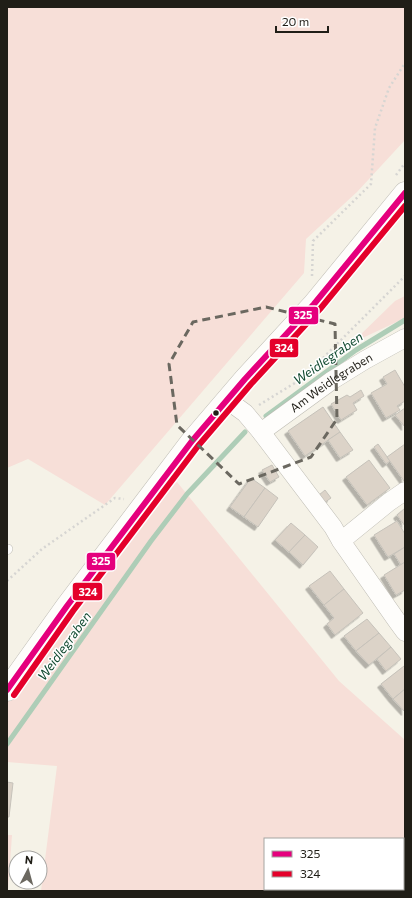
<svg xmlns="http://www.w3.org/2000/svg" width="412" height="898" font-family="Commissioner,sans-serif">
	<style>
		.green { fill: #f7dfd8; fill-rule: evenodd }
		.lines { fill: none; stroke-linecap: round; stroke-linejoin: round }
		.stream { stroke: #aecdb7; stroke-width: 5 }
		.building { fill: #dcd3c8; stroke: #c6c2ba; filter: url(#shadow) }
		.lane-casing { stroke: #bdbbb3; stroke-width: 10 }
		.street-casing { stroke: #bdbbb3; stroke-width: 19 }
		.primary-casing { stroke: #bdbbb3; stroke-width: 23 }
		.path { stroke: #d6d5d2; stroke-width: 2.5; stroke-dasharray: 2 3; stroke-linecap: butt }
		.lane { stroke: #fefdfb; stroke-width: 9 }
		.street { stroke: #fefdfb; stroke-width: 18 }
		.primary { stroke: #fefdfb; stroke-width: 22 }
		.bus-1-casing { stroke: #fff; stroke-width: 9 }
		.bus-2-casing { stroke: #fff; stroke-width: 9 }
		.bus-1 { stroke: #e5007d; stroke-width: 6 }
		.bus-2 { stroke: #e4002b; stroke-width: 6 }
		.marked { fill: none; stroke: #6b6860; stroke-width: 3; stroke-dasharray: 8 5; stroke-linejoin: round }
		.bus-dot { fill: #201e17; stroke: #fff; stroke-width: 1.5 }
		.labels { text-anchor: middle; stroke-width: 3; stroke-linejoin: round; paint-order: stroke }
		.street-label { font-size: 12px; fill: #201e17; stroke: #fff }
		.water-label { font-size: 13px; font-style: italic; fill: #114a30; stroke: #fff }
		.line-badge { stroke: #fff; stroke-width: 1.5 }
		.badge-label { font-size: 11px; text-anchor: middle; font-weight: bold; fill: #fff }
	</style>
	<defs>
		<filter id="shadow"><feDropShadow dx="-3.5" dy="3.5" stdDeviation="0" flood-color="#0004"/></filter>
	</defs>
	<rect width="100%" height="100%" fill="#f5f2e7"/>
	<g class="green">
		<polygon points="7,7 405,7 405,140 357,192 306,239 304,273 105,505 28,459 7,468"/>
		<polygon points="405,296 405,318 352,343 395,301"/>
		<path d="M177 482 339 681 405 740V891H41L57 766 7 762V690L146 501ZM265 839H403V889H265Z"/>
		<polygon points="7,835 12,835 8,891 7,891"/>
	</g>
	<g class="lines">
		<g class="stream">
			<polyline points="266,416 356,350 405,320"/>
			<polyline points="7,744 151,541 187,494 245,432"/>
		</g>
	</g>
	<g class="building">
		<polygon points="395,370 405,387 405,401 397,406 400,410 386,418 371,393 387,384 383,377"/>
		<polygon points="361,390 364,396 353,403 357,410 341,420 331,404 347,395 350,397"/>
		<polygon points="323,407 340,432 305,456 288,431"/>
		<polygon points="405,408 405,427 395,415"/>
		<polygon points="340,432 353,450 340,458 328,440"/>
		<polygon points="378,444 390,461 386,464 374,447"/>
		<polygon points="405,444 405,480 404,481 387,457"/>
		<polygon points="369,460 390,488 367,505 346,477"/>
		<polygon points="272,465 279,477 270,482 262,470"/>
		<polygon points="251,478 265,488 244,517 230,507"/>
		<polygon points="265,488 278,498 258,527 244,517"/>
		<polygon points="325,490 331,498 324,503 319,495"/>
		<polygon points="405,508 405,526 397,515"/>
		<polygon points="397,521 405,534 405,547 388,557 374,535"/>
		<polygon points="291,523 305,535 289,552 275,540"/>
		<polygon points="305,535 318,547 303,565 289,552"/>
		<polygon points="405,547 405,562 401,565 394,554"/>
		<polygon points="405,562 405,590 396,595 384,575"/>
		<polygon points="330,571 344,589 324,605 309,586"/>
		<polygon points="344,589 363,613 335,635 327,624 334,618 324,605"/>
		<polygon points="367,619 379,633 356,651 344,636"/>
		<polygon points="379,633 391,647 369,665 356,651"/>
		<polygon points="391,647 401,659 386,671 377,659"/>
		<polygon points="404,666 405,668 405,689 393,699 381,684"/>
		<polygon points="405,689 405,712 393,699"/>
		<polygon points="7,782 13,783 9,817 7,817"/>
	</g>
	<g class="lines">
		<g class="lane-casing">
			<polyline id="lane" points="7,550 8,549"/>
		</g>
		<g class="street-casing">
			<g id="street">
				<polyline points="227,400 245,413 261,432 333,527 341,541 397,621 405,632"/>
				<path id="s1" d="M261 432 331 381 365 360 405 338"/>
				<polyline points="341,541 389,502 405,491"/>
			</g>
		</g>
		<g class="primary-casing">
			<polyline id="primary" points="7,690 67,606 192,441 245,379 314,304 405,193"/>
		</g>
		<g class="path">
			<polyline points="396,175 405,163"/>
			<polyline points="312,276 313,241 371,184 375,128 389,88 405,63"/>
			<polyline points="259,405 303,378 405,276"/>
			<polyline points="7,581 42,549 115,498 124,499"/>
		</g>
		<use href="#lane" class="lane"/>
		<use href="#street" class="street"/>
		<use href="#primary" class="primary"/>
		<g class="bus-1-casing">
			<polyline id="bus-1" points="7,690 67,606 192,441 245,379 314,304 405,193"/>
		</g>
		<g class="bus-2-casing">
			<polyline id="bus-2" points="14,695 73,611 198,446 251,384 320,309 405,206"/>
		</g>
		<use href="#bus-1" class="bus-1"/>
		<use href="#bus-2" class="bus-2"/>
	</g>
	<path class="marked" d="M266 307 335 324 337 419 311 457 239 484 177 425 169 364 193 322Z"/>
	<circle class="bus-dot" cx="216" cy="413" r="3.5"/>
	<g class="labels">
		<g class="street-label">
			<text dy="4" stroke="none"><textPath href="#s1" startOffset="86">Am Weidlegraben</textPath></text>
		</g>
		<g class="water-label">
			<text transform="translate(328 358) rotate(-35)" y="5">Weidlegraben</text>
			<text transform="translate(64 646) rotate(-54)" y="5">Weidlegraben</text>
		</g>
	</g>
	<g class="line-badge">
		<rect x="288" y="306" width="31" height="19" rx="4" fill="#e5007d"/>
		<rect x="269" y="338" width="30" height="20" rx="4" fill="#e4002b"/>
		<rect x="86" y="552" width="30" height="19" rx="4" fill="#e5007d"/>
		<rect x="72" y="582" width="31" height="19" rx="4" fill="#e4002b"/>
	</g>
	<g class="badge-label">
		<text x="303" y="319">325</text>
		<text x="284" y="352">324</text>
		<text x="101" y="565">325</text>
		<text x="88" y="596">324</text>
	</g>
	<rect width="412" height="898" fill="none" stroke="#201e17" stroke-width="16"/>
	<rect x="264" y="838" width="140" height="52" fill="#ffffff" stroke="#a6a5a2"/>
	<rect x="272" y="851" width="20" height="6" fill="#e5007d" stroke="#a6a5a2"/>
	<text x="300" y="858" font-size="12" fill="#201e17">325</text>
	<rect x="272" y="871" width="20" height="6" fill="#e4002b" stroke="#a6a5a2"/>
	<text x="300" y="878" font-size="12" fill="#201e17">324</text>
	<g transform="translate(28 870) rotate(6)"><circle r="19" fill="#ffffff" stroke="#a6a5a2"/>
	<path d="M0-3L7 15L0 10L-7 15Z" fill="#6b6860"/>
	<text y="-6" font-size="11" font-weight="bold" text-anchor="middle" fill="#201e17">N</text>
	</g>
	<path d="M276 26v6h52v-6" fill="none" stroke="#201e17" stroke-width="2"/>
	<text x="282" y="26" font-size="12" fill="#201e17" stroke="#ffffff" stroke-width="3" paint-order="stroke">20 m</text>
</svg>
